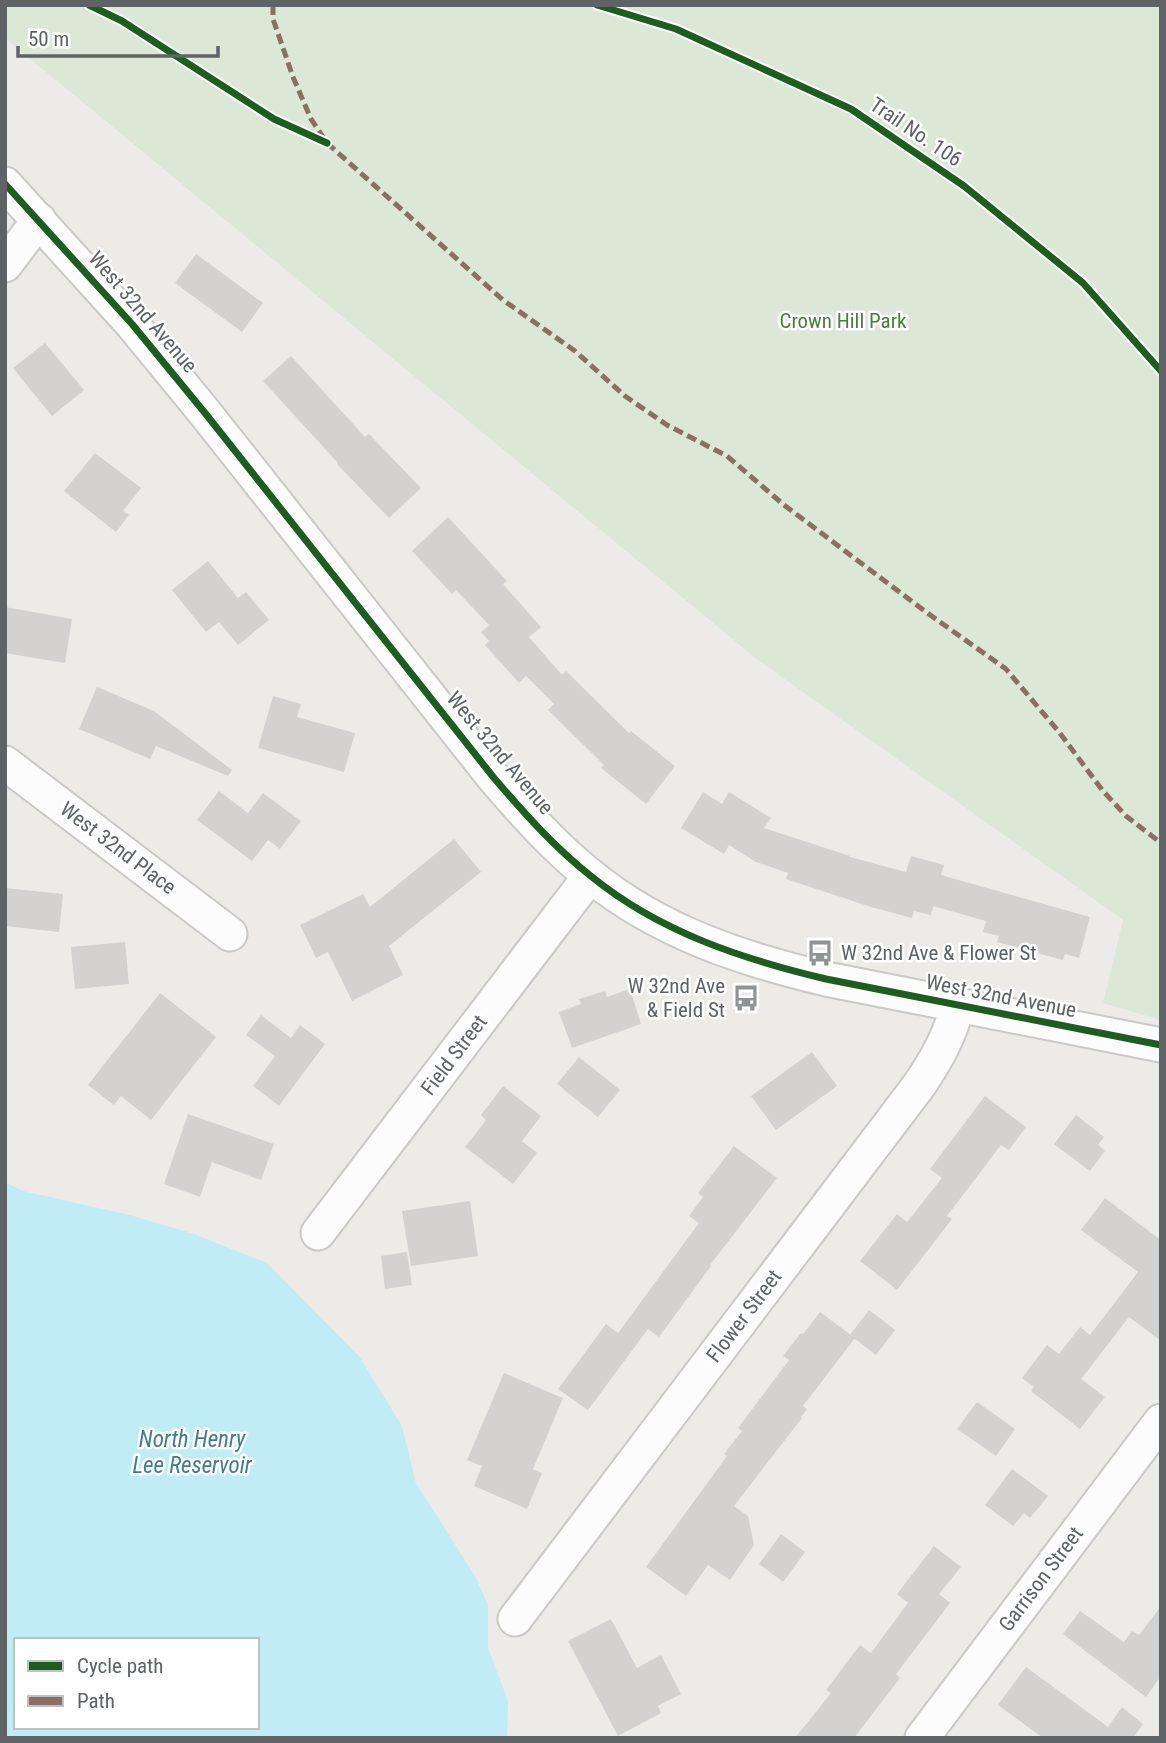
<svg xmlns="http://www.w3.org/2000/svg" width="1166" height="1743" font-family="'Roboto Condensed',sans-serif">
	<style>
		.green { fill: #dbe8d5 }
		.water { fill: #c0ecf5; fill-rule: evenodd }
		.building { fill: #d4d2d1 }
		.lines { fill: none; stroke-linecap: round; stroke-linejoin: round }
		.minor-casing { stroke: #c9c9c8; stroke-width: 37 }
		.minor { stroke: #fcfcfc; stroke-width: 33 }
		.quiet { stroke: #8d6e63; stroke-width: 5; stroke-dasharray: 10 5; stroke-linecap: butt }
		.cycleway-casing { stroke: #fff; stroke-width: 11 }
		.cycleway { stroke: #1b5e20; stroke-width: 7 }
		.labels { text-anchor: middle; stroke-width: 5; stroke-linejoin: round; paint-order: stroke }
		.street-label { font-size: 21px; fill: #5e6366; stroke: #fff }
		.park-label { font-size: 21px; fill: #49803a; stroke: #fff }
		.poi-label { font-size: 21px; fill: #5e6366; stroke: #fff; text-anchor: start }
		.water-label { font-size: 23px; font-style: italic; fill: #407d91; stroke: #fff }
	</style>
	<rect width="100%" height="100%" fill="#edebe8"/>
	<polygon class="green" points="5,5 1161,5 1161,1020 1103,1003 1123,920 758,660 5,38"/>
	<path class="water" d="M5 1182 23 1191 130 1215 194 1234 267 1263 359 1356 402 1426 416 1483 475 1576 488 1605V1648L508 1701 507 1738H5ZM16 1640H257V1727H16Z"/>
	<g class="building">
		<polygon points="196,254 263,303 242,332 175,283"/>
		<polygon points="45,343 84,390 52,416 13,368"/>
		<polygon points="291,356 365,437 369,434 421,488 389,518 337,464 338,463 263,381"/>
		<polygon points="95,453 141,488 123,511 129,515 116,532 64,491"/>
		<polygon points="448,517 507,581 503,584 541,627 529,637 562,675 566,671 629,733 631,731 675,766 646,804 601,768 604,765 548,710 554,704 526,676 519,683 485,645 489,641 481,632 489,625 456,590 452,594 412,551"/>
		<polygon points="208,561 238,598 246,592 269,620 238,645 219,622 206,632 172,590"/>
		<polygon points="5,607 72,619 65,663 5,653"/>
		<polygon points="97,687 154,711 232,770 228,776 156,746 150,759 79,729"/>
		<polygon points="273,696 301,704 297,717 355,733 344,772 258,748"/>
		<polygon points="219,791 248,813 263,793 301,821 280,849 268,840 252,861 197,820"/>
		<polygon points="703,792 722,804 729,792 771,818 764,828 850,856 850,857 906,872 911,856 944,865 941,875 1090,917 1079,958 1065,954 1063,960 997,942 999,936 983,932 986,921 933,906 931,915 914,911 912,918 871,907 786,879 788,873 756,862 729,845 724,854 681,828"/>
		<polygon points="454,839 481,872 389,946 403,975 352,1001 328,952 316,958 300,925 363,894 370,907"/>
		<polygon points="5,888 63,894 59,932 5,926"/>
		<polygon points="125,942 129,984 75,989 71,947"/>
		<polygon points="630,989 641,1024 572,1048 559,1012 581,1004 579,999 605,991 607,997"/>
		<polygon points="160,993 216,1037 151,1120 121,1096 114,1105 88,1085"/>
		<polygon points="261,1015 291,1038 300,1025 325,1044 279,1106 253,1086 275,1056 246,1035"/>
		<polygon points="812,1052 837,1086 776,1130 751,1096"/>
		<polygon points="579,1057 620,1090 598,1117 557,1084"/>
		<polygon points="503,1086 541,1116 522,1141 537,1153 513,1184 465,1147 486,1120 481,1115"/>
		<polygon points="985,1096 1026,1127 1009,1150 1001,1145 947,1216 952,1219 897,1290 860,1261 897,1214 907,1222 942,1178 930,1169"/>
		<polygon points="188,1114 274,1144 261,1180 212,1162 200,1197 164,1184"/>
		<polygon points="1076,1115 1104,1137 1098,1145 1105,1151 1090,1171 1054,1144"/>
		<polygon points="734,1146 777,1178 710,1265 711,1266 659,1337 648,1329 588,1410 558,1389 606,1324 618,1333 699,1223 689,1216 703,1197 698,1193"/>
		<polygon points="1105,1198 1161,1240 1161,1341 1129,1317 1081,1379 1105,1397 1080,1429 1031,1391 1034,1387 1022,1378 1047,1345 1059,1354 1080,1327 1090,1335 1138,1272 1081,1230"/>
		<polygon points="470,1201 478,1256 411,1266 402,1211"/>
		<polygon points="407,1252 412,1285 385,1289 381,1256"/>
		<polygon points="869,1310 895,1330 876,1355 850,1335"/>
		<polygon points="820,1312 855,1338 803,1406 807,1409 801,1417 802,1418 734,1506 748,1516 754,1545 730,1580 708,1565 686,1596 646,1567 727,1456 724,1454 742,1431 738,1428 789,1360 783,1356 801,1333 803,1334"/>
		<polygon points="504,1373 563,1398 533,1469 542,1473 527,1509 474,1486 482,1466 467,1460"/>
		<polygon points="977,1402 1015,1429 996,1456 957,1429"/>
		<polygon points="1012,1469 1048,1496 1030,1518 1024,1513 1013,1526 985,1505"/>
		<polygon points="781,1534 805,1552 783,1582 759,1564"/>
		<polygon points="934,1546 961,1567 939,1594 950,1603 896,1674 900,1678 854,1738 795,1738 831,1693 826,1690 860,1645 871,1653 908,1603 897,1594"/>
		<polygon points="1161,1606 1161,1676 1146,1697 1063,1634 1080,1611 1124,1642 1132,1631 1139,1635"/>
		<polygon points="611,1619 637,1668 661,1655 681,1694 658,1706 661,1713 618,1736 568,1641"/>
		<polygon points="1026,1667 1108,1727 1122,1707 1143,1724 1133,1738 1043,1738 998,1705"/>
	</g>
	<g class="lines">
		<g class="minor-casing">
			<g id="minor">
				<path d="M5 184 132 324 205 413 494 778C524 813 555 848 592 877 660 932 742 959 826 979L1161 1045"/>
				<polyline points="5,265 39,220"/>
				<polyline points="5,763 230,934"/>
				<polyline points="318,1233 590,876"/>
				<path d="M515 1619 920 1084C938 1057 949 1037 958 1005"/>
				<polyline points="922,1738 1161,1421"/>
			</g>
		</g>
		<use href="#minor" class="minor"/>
		<polyline class="quiet" points="273,5 273,19 293,77 311,119 327,143 503,300 575,351 625,396 667,425 727,456 784,505 926,612 1006,669 1059,732 1103,791 1126,816 1161,843"/>
		<g class="cycleway-casing">
			<g id="cycleway">
				<polyline points="89,5 122,21 274,119 327,143"/>
				<polyline points="597,5 676,29 851,109 964,186 1083,283 1161,371"/>
				<path d="M5 184 132 324 205 413 494 778C524 813 555 848 592 877 660 932 742 959 826 979L1161 1045"/>
			</g>
		</g>
		<use href="#cycleway" class="cycleway"/>
	</g>
	<defs>
		<g id="bus-bare" transform="scale(2.1)"><path d="M-5-6H5V4H4V6H2V4H-2V6H-4V4H-5ZM-3.5-4V0h7V-4ZM-3.5 1.2v1.5H-2V1.2ZM2 1.2v1.5H3.5V1.2Z" fill="#909394" stroke="#fff" stroke-width="2.5" paint-order="stroke"/></g>
	</defs>
	<g fill-rule="evenodd">
		<use href="#bus-bare" x="820" y="953"/>
		<use href="#bus-bare" x="746" y="998"/>
	</g>
	<g class="labels">
		<g class="street-label">
			<text transform="translate(916 132) rotate(34)" y="7">Trail No. 106</text>
			<text transform="translate(143 312) rotate(49)" y="7">West 32nd Avenue</text>
			<text transform="translate(500 753) rotate(50)" y="7">West 32nd Avenue</text>
			<text transform="translate(118 848) rotate(37)" y="7">West 32nd Place</text>
			<text transform="translate(1001 996) rotate(11)" y="7">West 32nd Avenue</text>
			<text transform="translate(454 1055) rotate(-53)" y="7">Field Street</text>
			<text transform="translate(744 1316) rotate(-53)" y="7">Flower Street</text>
			<text transform="translate(1041 1579) rotate(-53)" y="7">Garrison Street</text>
		</g>
		<g class="park-label">
			<text x="843" y="328">Crown Hill Park</text>
		</g>
		<g class="poi-label">
			<text x="841" y="960">W 32nd Ave &amp; Flower St</text>
			<text x="725" y="993" text-anchor="end">W 32nd Ave<tspan x="725" dy="24">&amp; Field St</tspan></text>
		</g>
		<g class="water-label">
			<text x="192" y="1447">North Henry<tspan x="192" dy="26">Lee Reservoir</tspan></text>
		</g>
	</g>
	<rect width="1166" height="1743" fill="none" stroke="#5e6366" stroke-width="14"/>
	<rect x="14" y="1638" width="245" height="91" fill="#ffffff" stroke="#bfc1c2" stroke-width="2"/>
	<rect x="28" y="1661" width="35" height="10" fill="#1b5e20" stroke="#bfc1c2" stroke-width="2"/>
	<text x="77" y="1673" font-size="21" fill="#5e6366">Cycle path</text>
	<rect x="28" y="1696" width="35" height="10" fill="#8d6e63" stroke="#bfc1c2" stroke-width="2"/>
	<text x="77" y="1708" font-size="21" fill="#5e6366">Path</text>
	<path d="M18 46v10h200v-10" fill="none" stroke="#5e6366" stroke-width="3.5"/>
	<text x="28" y="46" font-size="21" fill="#5e6366" stroke="#ffffff" stroke-width="5" paint-order="stroke">50 m</text>
</svg>
